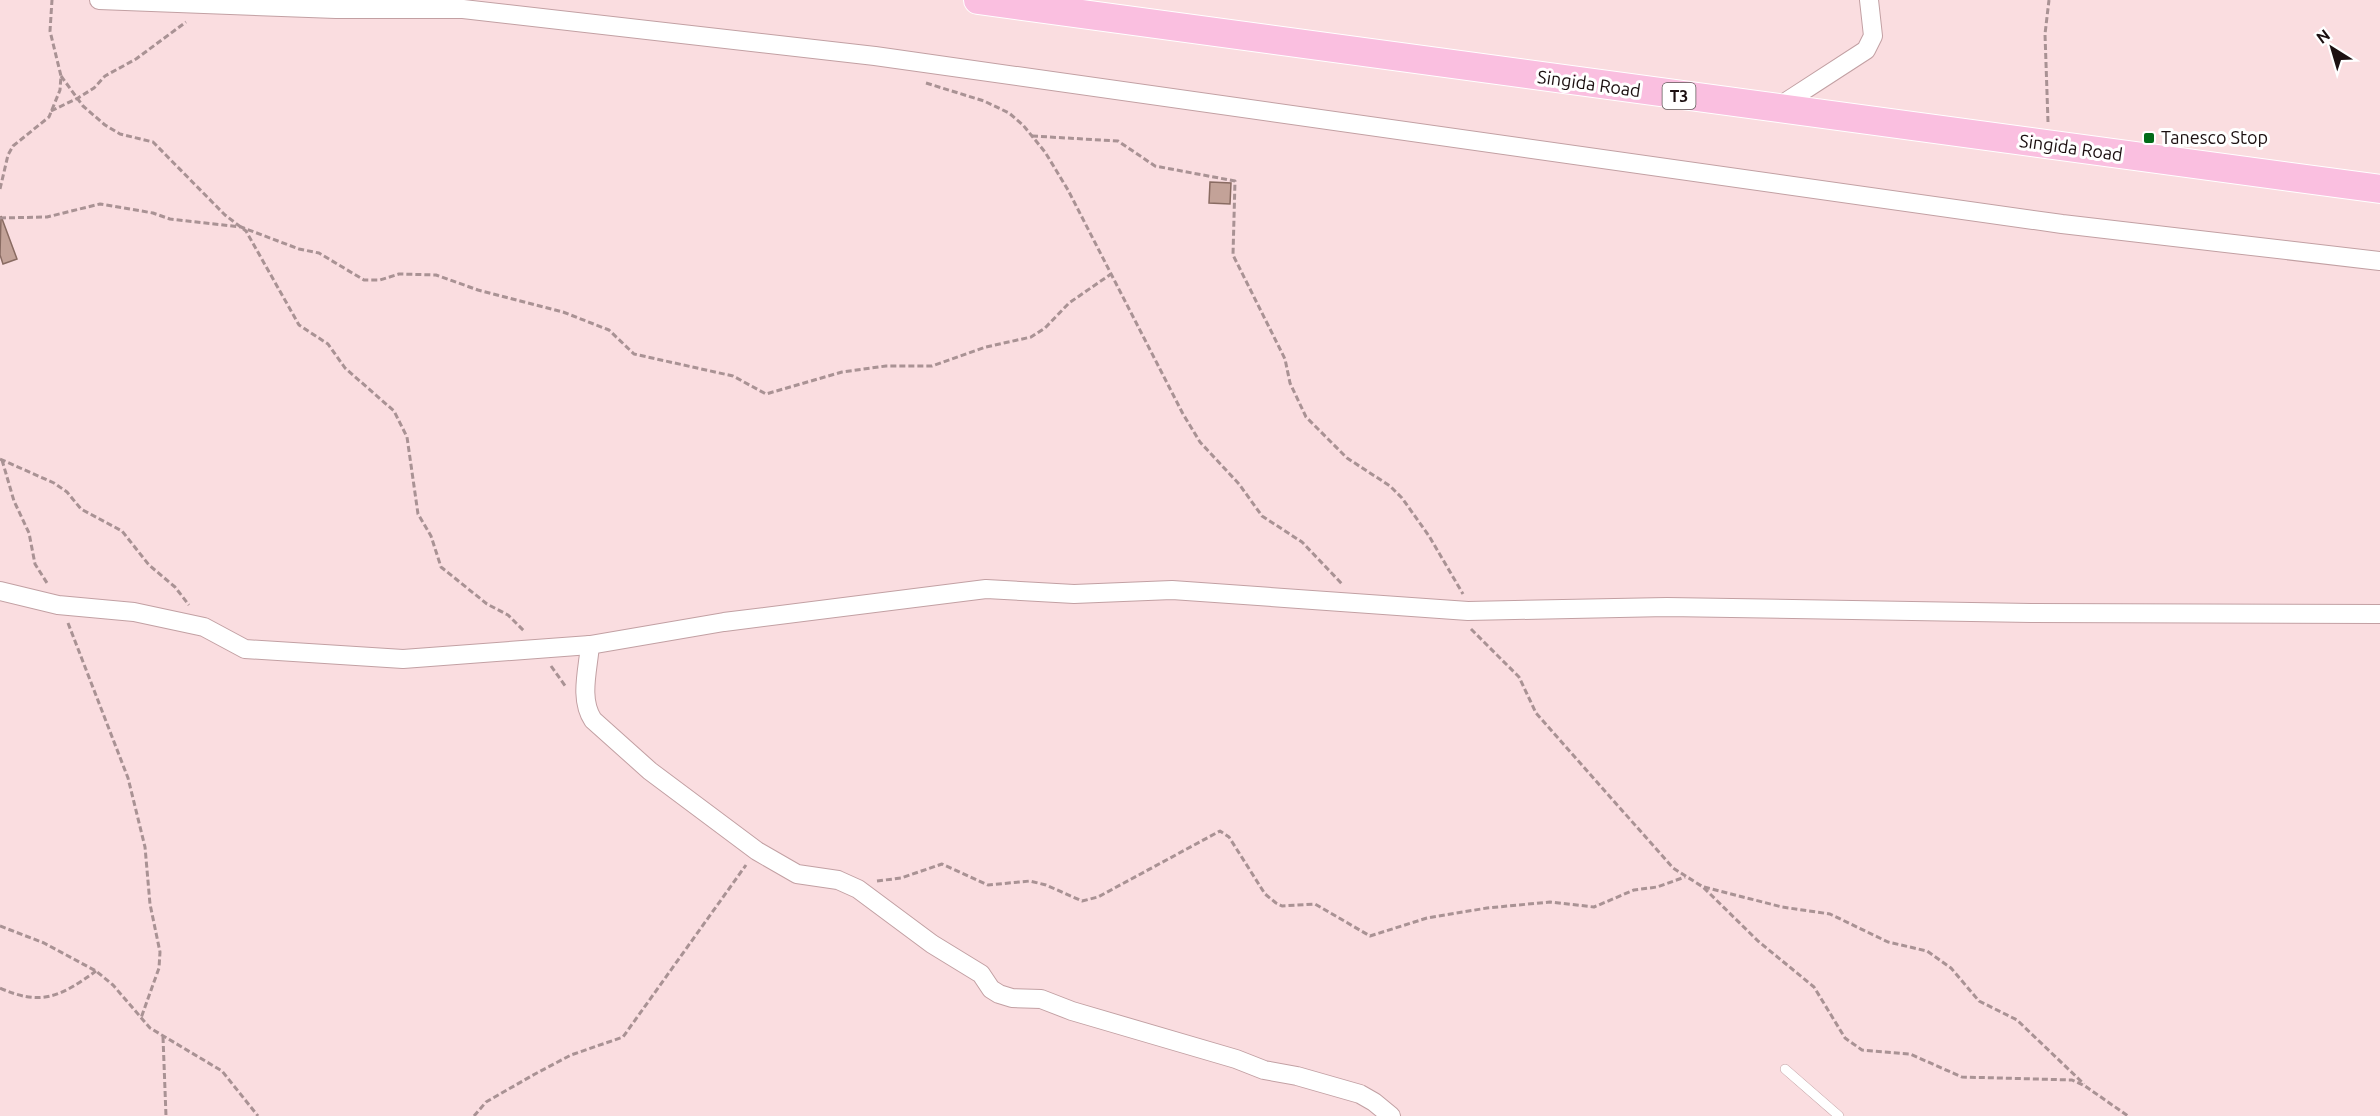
<svg xmlns="http://www.w3.org/2000/svg" width="2380" height="1116" font-family="Ubuntu,sans-serif">
	<style>
		.building { fill: #c3a298; stroke: #896b62; stroke-width: 1.5 }
		.lines { fill: none; stroke-linecap: round; stroke-linejoin: round }
		.service-casing { stroke: #c2a0a3; stroke-width: 10 }
		.minor-casing { stroke: #c2a0a3; stroke-width: 20 }
		.trunk-casing { stroke: #fff; stroke-width: 30 }
		.path { stroke: #a99294; stroke-width: 3; stroke-dasharray: 6 3; stroke-linecap: butt }
		.service { stroke: #fff; stroke-width: 9 }
		.minor { stroke: #fff; stroke-width: 18 }
		.trunk { stroke: #fabfe0; stroke-width: 28 }
		.poi-dot { fill: #026b19; stroke: #fff; stroke-width: 2 }
		.labels { text-anchor: middle; stroke-width: 6; stroke-linejoin: round; paint-order: stroke }
		.shield { fill: #fff; stroke: #605858; stroke-width: 1.5 }
		.shield-label { font-size: 16px; font-weight: bold; fill: #1c1011 }
		.street-label { font-size: 18px; fill: #1c1011; stroke: #fff }
		.poi-label { font-size: 18px; fill: #1c1011; stroke: #fff; text-anchor: start }
	</style>
	<rect width="100%" height="100%" fill="#fadde0"/>
	<g class="building">
		<polygon points="1210,182 1231,183 1230,204 1209,203"/>
		<polygon points="1,216 17,259 3,264 0,255"/>
	</g>
	<g class="lines">
		<g class="service-casing">
			<polyline id="service" points="1785,1069 1839,1116"/>
		</g>
		<g class="minor-casing">
			<g id="minor">
				<polyline points="99,0 336,9 463,9 875,56 2062,224 2380,261"/>
				<polyline points="1775,109 1866,50 1873,36 1869,0"/>
				<polyline points="0,591 58,605 134,612 204,627 245,649 403,659 590,645 724,622 986,589 1074,594 1172,590 1468,611 1667,607 2031,613 2380,614"/>
				<path d="M590 645C588 670 579 699 593 720L650 771 757 851 797 874 838 880 858 889 932 944 981 974 991 989 999 994 1012 998 1041 999 1072 1011 1236 1059 1264 1070 1297 1076 1360 1094 1374 1102 1391 1116"/>
			</g>
		</g>
		<g class="trunk-casing">
			<polyline id="trunk" points="978,0 2380,189"/>
		</g>
		<g class="path">
			<polyline points="61,76 83,106 105,125 120,134 153,142 225,215 246,231 299,325 328,344 345,368 394,411 407,437 418,514 431,536 441,567 487,604 508,615 525,632"/>
			<polyline points="926,83 984,101 1009,113 1023,125 1045,152 1068,190 1183,414 1200,442 1239,484 1262,516 1302,542 1343,585"/>
			<polyline points="51,111 78,98 94,88 105,76 136,59 186,22"/>
			<polyline points="2048,122 2045,34 2049,0"/>
			<polyline points="1032,136 1118,141 1155,166 1235,181 1233,255 1285,359 1290,383 1306,417 1347,458 1390,486 1402,498 1429,536 1463,594"/>
			<polyline points="0,189 8,155 13,146 49,117 60,90 61,76 50,31 52,0"/>
			<polyline points="0,218 47,217 100,204 153,213 170,219 241,227 299,249 319,253 364,280 380,280 399,274 436,275 478,290 563,312 609,330 634,354 733,376 766,394 842,372 886,366 932,366 986,347 1031,337 1045,328 1069,303 1111,274"/>
			<polyline points="0,459 54,483 67,492 81,509 122,531 149,565 175,587 189,605"/>
			<polyline points="2,460 14,501 29,533 35,564 47,583"/>
			<polyline points="68,623 128,778 145,847 150,904 160,952 159,968 141,1018"/>
			<polyline points="1471,629 1519,677 1536,713 1673,868 1703,887 1758,941 1814,987 1845,1038 1862,1050 1910,1054 1962,1077 2072,1080 2085,1086 2128,1116"/>
			<polyline points="551,666 566,687"/>
			<polyline points="877,881 901,878 942,864 988,885 1030,881 1046,885 1082,901 1098,897 1220,831 1229,837 1265,894 1276,903 1282,906 1315,904 1370,936 1427,918 1487,908 1550,902 1594,907 1634,890 1657,887 1685,877"/>
			<polyline points="1704,887 1782,907 1830,914 1888,942 1927,951 1951,968 1979,1001 2017,1020 2084,1084"/>
			<polyline points="0,926 44,943 96,971 113,985 150,1028 222,1071 258,1116"/>
			<path d="M0 988C42 1007 61 996 96 971"/>
			<polyline points="163,1037 166,1116"/>
			<polyline points="474,1116 486,1102 535,1074 571,1055 623,1037 746,865"/>
		</g>
		<use href="#service" class="service"/>
		<use href="#minor" class="minor"/>
		<use href="#trunk" class="trunk"/>
	</g>
	<rect class="poi-dot" x="2143" y="132" width="12" height="12" rx="3"/>
	<g class="labels">
		<rect class="shield" x="1662.5" y="83" width="33" height="26" rx="4.5"/>
		<g class="shield-label">
			<text x="1679" y="102">T3</text>
		</g>
		<g class="street-label">
			<text transform="translate(1589 84) rotate(8)" y="6">Singida Road</text>
			<text transform="translate(2071 148) rotate(8)" y="6">Singida Road</text>
		</g>
		<g class="poi-label">
			<text x="2161" y="144">Tanesco Stop</text>
		</g>
	</g>
	<g transform="translate(2332 48) rotate(323)" stroke="#ffffff" stroke-width="4.5" paint-order="stroke">
	<path d="M0-4.5L10 22L0 15L-10 22Z" fill="#1c1011"/>
	<text y="-9" font-size="16" font-weight="bold" text-anchor="middle" fill="#1c1011">N</text>
	</g>
</svg>
